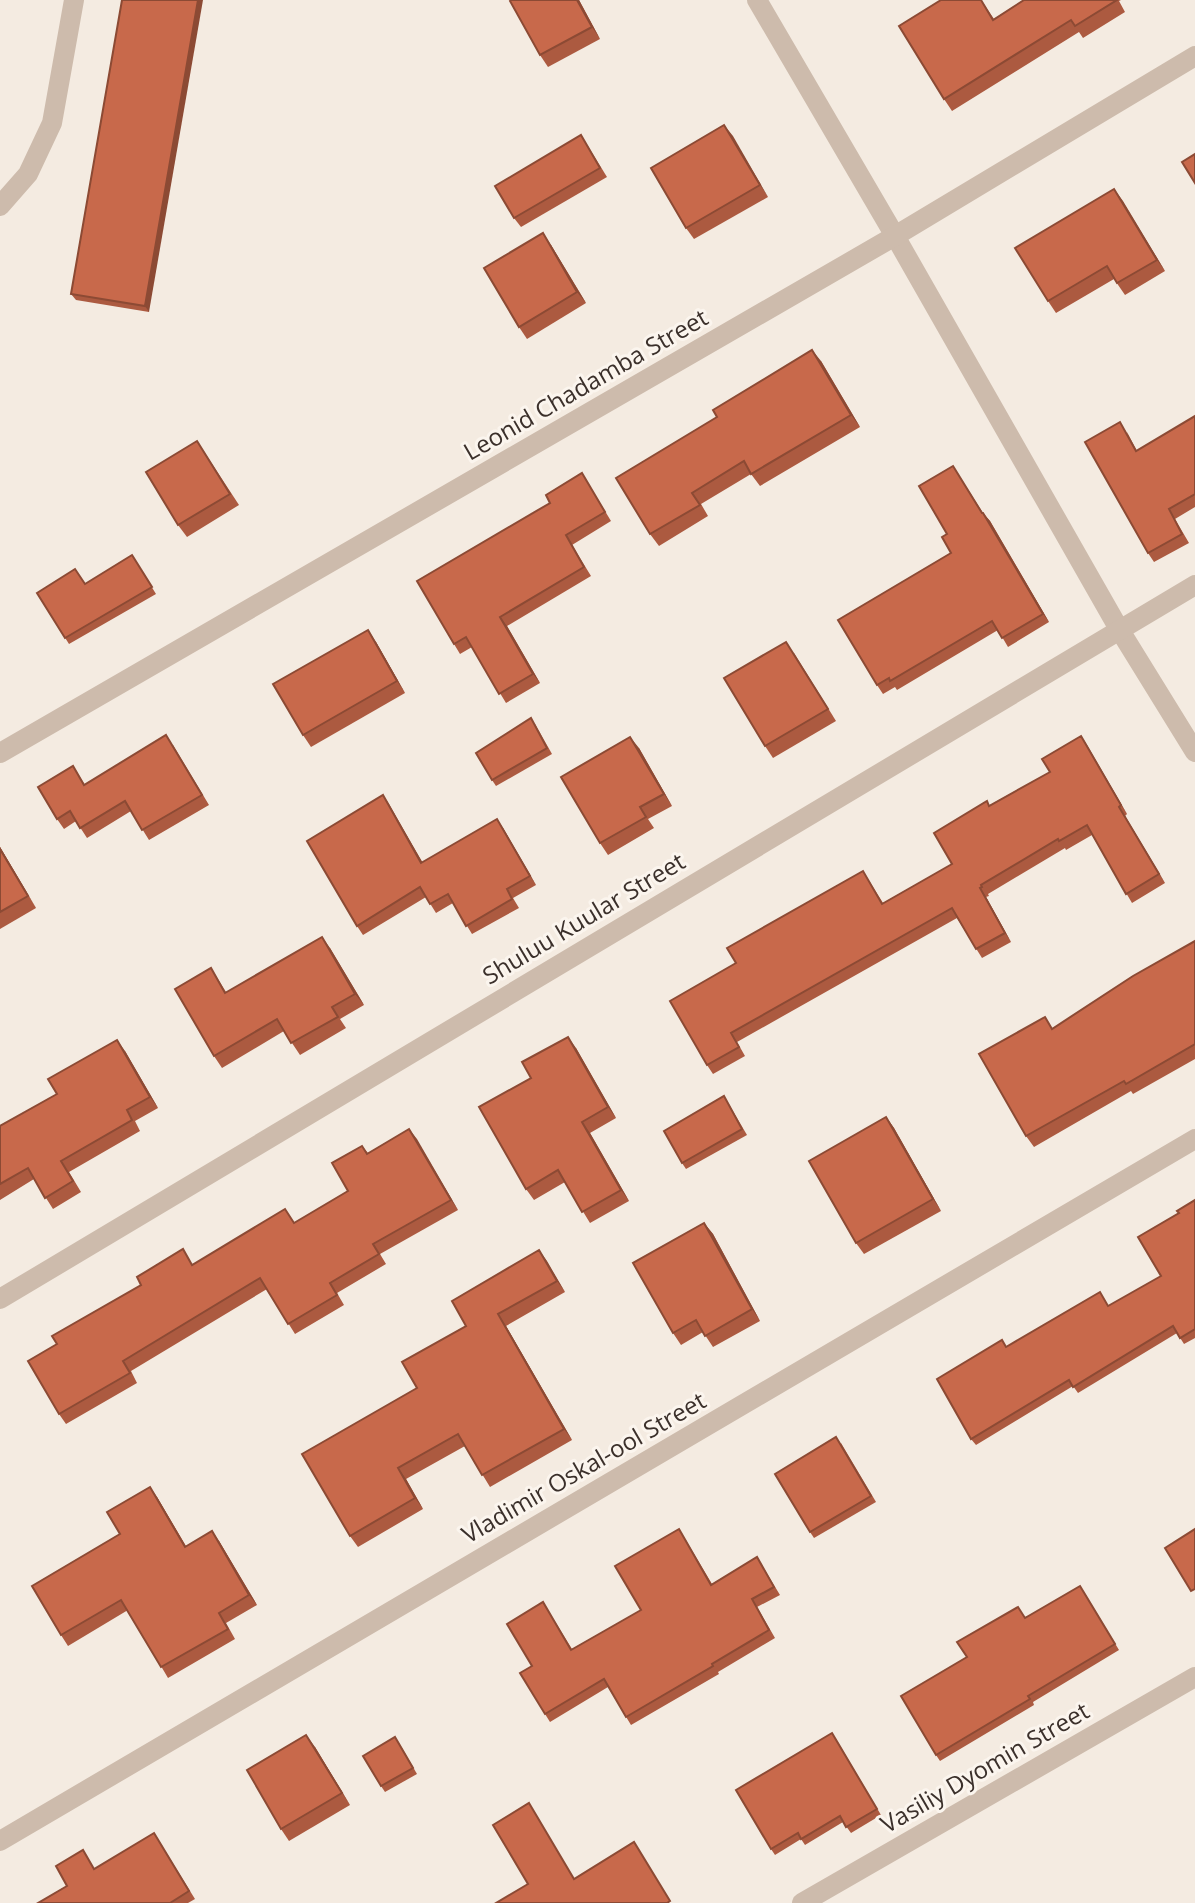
<svg xmlns="http://www.w3.org/2000/svg" width="1195" height="1903" font-family="'Open Sans',sans-serif">
	<style>
		.lines { fill: none; stroke-linecap: round; stroke-linejoin: round }
		.street { stroke: #cdbbac; stroke-width: 20 }
		.wall { fill: #ac5a40 }
		.shaded-wall { fill: #8c4a34 }
		.building { fill: #c8694b; stroke: #8c4a34; stroke-width: 2 }
		.labels { text-anchor: middle; stroke-width: 6; stroke-linejoin: round; paint-order: stroke }
		.street-label { font-size: 24px; fill: #3b302b; stroke: #fbf5ee }
	</style>
	<rect width="100%" height="100%" fill="#f4ebe1"/>
	<g class="lines">
		<g class="street">
			<polyline points="757,0 895,236 1119,629 1195,752"/>
			<polyline points="0,206 28,174 52,123 74,0"/>
			<polyline points="0,753 895,236 1195,56"/>
			<polyline points="0,1299 1195,585"/>
			<polyline points="0,1841 1195,1139"/>
			<polyline points="802,1903 1195,1677"/>
		</g>
	</g>
	<g class="wall">
		<polygon points="122,0 149,312 76,300 71,294"/>
		<polygon points="579,0 600,39 548,67 540,55"/>
		<polygon points="941,0 981,0 994,19 1024,0 1121,0 1119,1 1125,12 1083,38 1079,32 952,111 944,99"/>
		<polygon points="724,125 768,197 694,239 686,228"/>
		<polygon points="581,135 607,177 521,227 514,218"/>
		<polygon points="1114,189 1165,271 1125,295 1114,279 1056,313 1048,301"/>
		<polygon points="551,245 586,303 527,339 519,327"/>
		<polygon points="821,361 860,427 760,486 751,474 701,504 708,516 659,546 650,534"/>
		<polygon points="1195,416 1195,507 1175,519 1189,543 1154,562 1148,553 1127,432 1137,451"/>
		<polygon points="197,441 239,505 187,537 178,525"/>
		<polygon points="953,466 983,513 990,521 1049,622 1008,647 998,630 897,690 895,687 883,694 877,685 951,553 947,534"/>
		<polygon points="582,473 611,521 572,545 591,576 507,626 540,683 506,703 472,647 460,654 454,644 550,503"/>
		<polygon points="132,555 156,594 69,644 37,593 85,584"/>
		<polygon points="376,642 405,693 311,747 303,735"/>
		<polygon points="794,653 836,721 773,758 765,746"/>
		<polygon points="535,724 552,754 496,786 492,780"/>
		<polygon points="1081,736 1127,814 1125,816 1165,883 1132,903 1092,835 1066,850 1065,848 988,894 989,896 986,897 1011,942 982,958 957,918 737,1042 745,1056 713,1074 707,1065 736,963 863,871 883,903 952,864 990,805 1050,772"/>
		<polygon points="173,745 209,805 149,840 131,811 87,838 76,821 64,829 57,819 73,766 85,785"/>
		<polygon points="639,748 672,806 648,819 654,828 608,855 600,843"/>
		<polygon points="383,795 422,862 503,828 536,885 513,898 519,908 472,934 453,903 436,913 426,897 363,935 357,926"/>
		<polygon points="0,847 36,908 0,929"/>
		<polygon points="1195,941 1195,1059 1133,1094 1131,1091 1034,1147 1026,1136 1053,1028"/>
		<polygon points="330,948 364,1005 340,1019 346,1028 300,1055 284,1031 222,1068 214,1056 211,968 226,992"/>
		<polygon points="576,1048 616,1118 590,1133 629,1201 590,1223 565,1182 534,1200 526,1189"/>
		<polygon points="125,1051 158,1108 135,1121 140,1131 69,1172 81,1192 53,1209 34,1179 0,1200 0,1126 57,1094"/>
		<polygon points="724,1096 747,1135 686,1169 682,1163"/>
		<polygon points="886,1117 894,1128 941,1211 864,1254 856,1243"/>
		<polygon points="409,1129 458,1210 380,1254 386,1264 337,1293 344,1305 295,1334 267,1289 131,1371 137,1383 66,1424 59,1414 57,1344 141,1285 295,1223 348,1191 362,1146 368,1153"/>
		<polygon points="1195,1200 1195,1338 1184,1344 1177,1333 1078,1393 1073,1386 976,1445 971,1439 1007,1346 1109,1306 1161,1276 1179,1213"/>
		<polygon points="704,1223 713,1234 760,1321 713,1347 703,1332 681,1345 673,1333"/>
		<polygon points="539,1250 565,1292 506,1326 572,1440 490,1487 465,1446 406,1479 423,1509 358,1547 350,1536 417,1388 466,1326"/>
		<polygon points="841,1443 876,1502 814,1538 810,1532"/>
		<polygon points="157,1497 186,1546 219,1541 257,1605 226,1623 235,1639 168,1678 128,1610 68,1646 61,1635 120,1534"/>
		<polygon points="684,1537 712,1584 757,1557 780,1595 757,1607 775,1638 718,1672 719,1674 631,1725 608,1687 550,1722 545,1714 532,1666 543,1602 572,1649 641,1610"/>
		<polygon points="1084,1592 1119,1650 1033,1702 1034,1705 940,1761 936,1755 967,1657 1025,1617"/>
		<polygon points="836,1739 881,1815 851,1833 843,1822 805,1845 801,1839 775,1855 771,1849"/>
		<polygon points="399,1743 417,1774 385,1792 381,1786"/>
		<polygon points="315,1747 350,1805 289,1841 281,1829"/>
		<polygon points="154,1833 195,1899 188,1903 38,1903"/>
	</g>
	<g class="shaded-wall">
		<polygon points="198,0 203,0 149,312 145,306"/>
		<polygon points="577,0 579,0 600,39 592,27"/>
		<polygon points="724,125 733,136 768,197 760,185"/>
		<polygon points="1114,189 1123,201 1165,271 1157,260"/>
		<polygon points="543,233 551,245 586,303 577,292"/>
		<polygon points="812,350 821,361 860,427 851,415"/>
		<polygon points="983,513 990,521 1049,622 1043,614"/>
		<polygon points="500,617 507,626 540,683 533,674"/>
		<polygon points="368,630 376,642 405,693 397,681"/>
		<polygon points="1081,736 1087,745 1127,814 1121,805"/>
		<polygon points="630,737 639,748 672,806 664,794"/>
		<polygon points="383,795 389,804 428,872 421,863"/>
		<polygon points="1119,807 1125,816 1165,883 1159,874"/>
		<polygon points="497,819 503,828 536,885 530,876"/>
		<polygon points="0,847 36,908 0,849"/>
		<polygon points="980,888 986,897 1011,942 1005,933"/>
		<polygon points="322,937 330,948 364,1005 355,994"/>
		<polygon points="568,1037 576,1048 616,1118 608,1107"/>
		<polygon points="117,1040 125,1051 158,1108 150,1097"/>
		<polygon points="886,1117 894,1128 941,1211 933,1199"/>
		<polygon points="582,1122 590,1133 629,1201 621,1190"/>
		<polygon points="409,1129 417,1139 458,1210 451,1200"/>
		<polygon points="704,1223 713,1234 760,1321 752,1309"/>
		<polygon points="539,1250 547,1261 565,1292 557,1281"/>
		<polygon points="498,1314 506,1326 572,1440 564,1429"/>
		<polygon points="398,1468 406,1479 423,1509 415,1498"/>
		<polygon points="150,1487 157,1497 192,1557 185,1547"/>
		<polygon points="212,1531 219,1541 257,1605 249,1595"/>
		<polygon points="306,1735 315,1747 350,1805 342,1793"/>
	</g>
	<g class="building">
		<polygon points="122,0 198,0 145,306 71,294"/>
		<polygon points="511,0 577,0 592,27 540,55 510,1"/>
		<polygon points="941,0 981,0 993,20 1024,0 1117,0 1075,26 1071,20 944,99 899,26"/>
		<polygon points="724,125 760,185 686,228 651,168"/>
		<polygon points="581,135 600,168 514,218 495,186"/>
		<polygon points="1195,154 1195,183 1182,162"/>
		<polygon points="1114,189 1157,260 1117,283 1107,266 1048,301 1015,248"/>
		<polygon points="543,233 577,292 519,327 484,268"/>
		<polygon points="812,350 851,415 751,474 744,461 692,493 700,505 650,534 616,478 717,417 713,410"/>
		<polygon points="1195,416 1195,494 1169,509 1182,534 1148,553 1085,442 1120,422 1136,451"/>
		<polygon points="197,441 230,494 178,525 146,472"/>
		<polygon points="953,466 982,513 983,513 1043,614 1002,638 992,621 890,681 889,678 877,685 838,620 951,553 942,537 947,534 919,486"/>
		<polygon points="582,473 605,512 566,535 584,567 500,617 533,674 499,694 466,637 454,644 417,581 550,503 546,495"/>
		<polygon points="132,555 152,587 65,638 37,593 75,569 85,584"/>
		<polygon points="368,630 397,681 303,735 273,684"/>
		<polygon points="786,642 828,709 765,746 724,678"/>
		<polygon points="531,718 547,748 492,780 476,753"/>
		<polygon points="166,735 202,795 142,830 125,801 80,828 70,811 57,819 38,787 73,766 84,785"/>
		<polygon points="1081,736 1121,805 1119,807 1159,874 1126,894 1087,825 1059,841 1058,839 981,885 982,887 980,888 1005,933 976,949 952,908 731,1033 739,1047 707,1065 670,1001 736,963 727,948 863,871 882,904 952,864 934,833 987,801 989,806 1050,772 1042,759"/>
		<polygon points="630,737 664,794 640,807 646,817 600,843 561,777"/>
		<polygon points="383,795 421,863 497,819 530,876 507,889 512,899 466,926 448,894 430,904 420,887 357,926 307,841"/>
		<polygon points="0,849 28,896 0,912"/>
		<polygon points="322,937 355,994 332,1007 338,1017 291,1043 277,1019 214,1056 175,989 211,968 225,993"/>
		<polygon points="1195,941 1195,1044 1126,1084 1124,1081 1026,1136 979,1054 1045,1017 1052,1029 1133,976"/>
		<polygon points="568,1037 608,1107 582,1122 621,1190 582,1212 558,1170 526,1189 479,1107 531,1078 522,1062"/>
		<polygon points="117,1040 150,1097 127,1110 132,1120 61,1161 73,1181 45,1198 28,1168 0,1184 0,1126 57,1094 48,1079"/>
		<polygon points="724,1096 742,1129 682,1163 664,1131"/>
		<polygon points="886,1117 933,1199 856,1243 809,1161"/>
		<polygon points="409,1129 451,1200 373,1244 379,1254 330,1283 337,1295 288,1324 260,1278 123,1361 130,1373 59,1414 28,1361 57,1344 52,1336 141,1285 137,1277 183,1249 192,1265 285,1209 294,1223 348,1191 332,1163 362,1146 367,1154"/>
		<polygon points="1195,1200 1195,1329 1180,1338 1173,1326 1073,1387 1069,1380 971,1439 937,1379 1002,1340 1006,1347 1100,1292 1108,1306 1161,1276 1138,1237 1179,1213 1177,1211"/>
		<polygon points="704,1223 752,1309 705,1336 696,1320 673,1333 633,1263"/>
		<polygon points="539,1250 557,1281 498,1314 564,1429 482,1475 458,1434 398,1468 415,1498 350,1536 302,1454 417,1388 402,1362 466,1326 452,1301"/>
		<polygon points="836,1437 871,1496 810,1532 775,1474"/>
		<polygon points="150,1487 185,1547 212,1531 249,1595 219,1613 228,1629 161,1667 121,1600 61,1635 32,1586 120,1534 107,1512"/>
		<polygon points="679,1529 711,1585 757,1557 774,1587 752,1599 769,1630 712,1664 713,1666 626,1717 604,1679 545,1714 520,1673 532,1666 507,1624 543,1602 571,1650 641,1610 615,1566"/>
		<polygon points="1195,1529 1195,1589 1191,1591 1165,1548"/>
		<polygon points="1080,1586 1115,1644 1028,1696 1030,1699 936,1755 901,1696 967,1657 957,1642 1018,1607 1025,1618"/>
		<polygon points="832,1733 877,1809 846,1827 840,1816 801,1839 798,1833 771,1849 736,1790"/>
		<polygon points="306,1735 342,1793 281,1829 247,1770"/>
		<polygon points="395,1737 413,1768 381,1786 363,1756"/>
		<polygon points="529,1803 574,1879 634,1842 670,1901 667,1903 496,1903 528,1884 493,1825"/>
		<polygon points="154,1833 189,1891 170,1903 38,1903 67,1886 56,1866 83,1850 94,1869"/>
	</g>
	<g class="labels">
		<g class="street-label">
			<text transform="translate(586 385) rotate(-30)" y="8">Leonid Chadamba Street</text>
			<text transform="translate(584 919) rotate(-31)" y="8">Shuluu Kuular Street</text>
			<text transform="translate(584 1468) rotate(-30)" y="8">Vladimir Oskal-ool Street</text>
			<text transform="translate(985 1768) rotate(-30)" y="8">Vasiliy Dyomin Street</text>
		</g>
	</g>
</svg>
